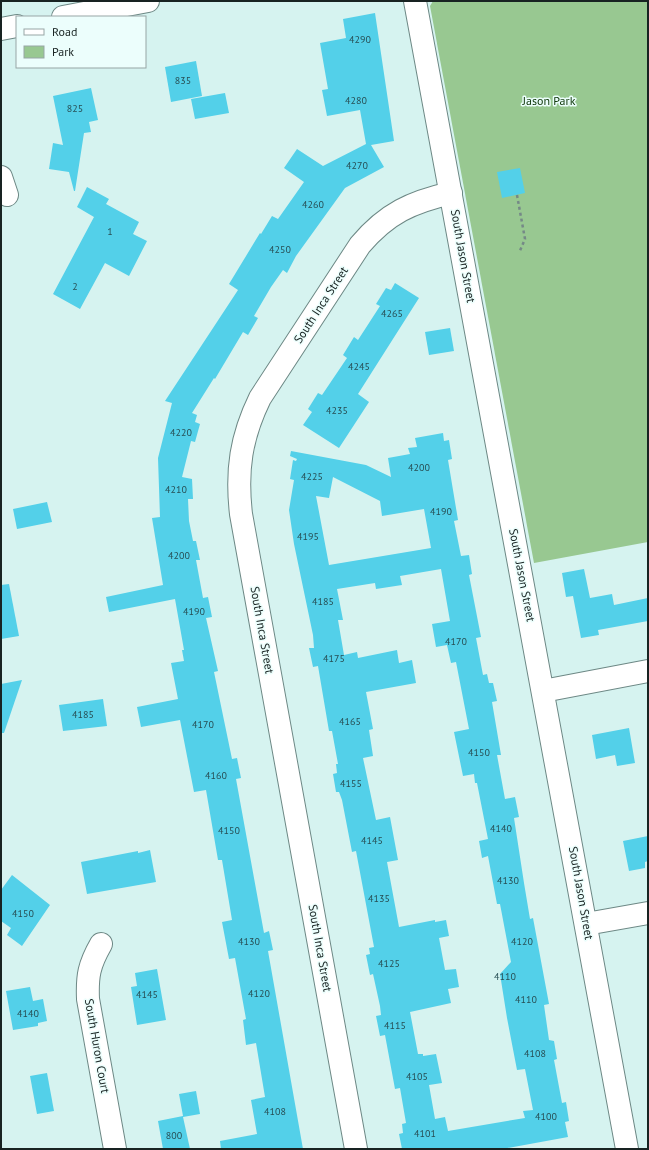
<svg xmlns="http://www.w3.org/2000/svg" width="649" height="1150" font-family="'PT Sans',sans-serif">
	<style>
		.green { fill: #98c891 }
		.building { fill: #53d0e9; fill-rule: evenodd }
		.lines { fill: none; stroke-linecap: round; stroke-linejoin: round }
		.minor-casing { stroke: #6d8885; stroke-width: 24 }
		.path { stroke: #758987; stroke-width: 2.5; stroke-dasharray: 3 3; stroke-linecap: butt }
		.minor { stroke: #fff; stroke-width: 22 }
		.labels { text-anchor: middle; stroke-width: 3; stroke-linejoin: round; paint-order: stroke }
		.number-label { font-size: 10px; fill: #274e54 }
		.park-label { font-size: 12px; fill: #0d3708; stroke: #ecfefc }
		.street-label { font-size: 12px; fill: #182322; stroke: #ecfefc }
	</style>
	<rect width="100%" height="100%" fill="#d6f3f0"/>
	<polygon class="green" points="433,1 648,1 648,542 534,563 430,6"/>
	<g class="building">
		<polygon points="375,13 394,141 371,145 384,167 345,188 296,256 287,273 283,270 271,287 254,316 258,318 248,335 243,332 215,379 214,378 192,413 197,415 195,422 200,424 195,442 191,441 182,477 192,479 193,499 188,499 189,521 193,541 196,541 200,560 196,560 203,598 208,597 212,617 206,618 218,671 214,672 232,759 237,758 241,778 236,779 264,933 269,931 273,950 268,951 303,1149 221,1149 220,1141 257,1134 251,1100 265,1097 256,1043 246,1045 243,1020 246,1019 235,958 229,959 222,922 232,920 222,860 218,860 206,790 194,792 180,720 141,727 137,707 178,699 171,663 184,661 182,650 184,650 175,599 109,612 106,597 163,585 152,518 160,517 158,458 172,403 165,401 238,290 229,284 260,233 261,234 272,216 278,219 304,182 284,168 297,149 323,166 366,144 360,110 327,116 322,90 328,89 320,43 346,38 343,19"/>
		<polygon points="196,61 202,96 171,102 165,67"/>
		<polygon points="91,88 98,120 89,122 91,132 84,133 75,191 74,191 69,172 49,169 53,143 63,145 53,96"/>
		<polygon points="225,93 229,113 195,119 191,99"/>
		<polygon points="520,168 525,193 502,198 497,172"/>
		<polygon points="87,187 109,199 106,204 139,222 133,234 147,241 129,276 105,263 80,309 53,294 94,217 77,207"/>
		<polygon points="395,283 419,298 358,394 369,402 339,448 303,425 312,412 308,409 318,393 322,395 347,358 343,355 354,337 358,340 380,306 376,304 386,288 391,290"/>
		<polygon points="450,328 454,351 429,355 425,332"/>
		<path d="M443 433 444 441 449 440 452 459 448 460 458 520 454 521 461 556 469 555 472 574 469 575 481 637 476 638 483 675 487 674 489 683H493L497 701 492 702 501 755H497L505 799 515 797 519 817 514 818 524 883 530 919 533 918 549 1004 544 1005 549 1040 554 1041 557 1059 554 1060 562 1103 566 1102 569 1121 565 1122 568 1137 502 1149H402L399 1134 403 1133 402 1124 406 1123 400 1088 395 1089 385 1035 380 1036 376 1016 381 1015 380 1006 373 974 370 975 366 955 370 954 369 948 374 947 356 851 352 852 342 800 339 792H336L333 774 337 773 336 764H338L332 731H329L318 666 313 667 309 648H314L313 635 294 544 289 510 294 480 290 479 293 460 296 461 297 459 290 456 291 451 366 465 391 477 388 458 410 454 408 448 417 447 415 438ZM333 477 380 501 382 516 424 509 431 548 329 565 316 496 329 498ZM441 569 450 621 432 624 436 647 447 645 451 663 456 662 469 729 454 732 463 776 474 774 475 783H477L488 839 479 841 482 858 488 856 497 904H500L511 962 500 974 507 1018 517 1070 525 1069 533 1110 523 1111 525 1118 448 1131 445 1117 435 1119 429 1085 442 1083 436 1054 423 1056V1054H418L410 1012 451 1003 448 989 459 987 456 969 445 970 439 938 449 936 446 920 435 922V920L399 927 387 862 398 860 390 817 376 820 363 758 373 756 369 730 373 729 366 692 416 683 412 660 399 663 397 650 358 658 357 652 344 655 338 620H343L337 589 375 583 376 589 402 585 400 576Z"/>
		<polygon points="47,502 52,522 17,529 13,509"/>
		<polygon points="584,569 590,598 612,594 614,605 648,598 648,621 598,630 599,635 581,638 573,596 566,597 562,573"/>
		<polygon points="9,584 19,636 1,639 1,585"/>
		<polygon points="22,680 4,733 1,733 1,684"/>
		<polygon points="103,699 107,726 63,731 59,705"/>
		<polygon points="629,728 635,763 617,766 615,755 596,759 592,735"/>
		<polygon points="648,836 648,861 645,862 645,868 629,871 623,841"/>
		<polygon points="150,850 156,882 87,894 81,862 138,851 138,853"/>
		<polygon points="12,875 50,905 22,946 7,935 11,928 1,921 1,890"/>
		<polygon points="157,969 166,1020 137,1025 131,987 137,986 135,973"/>
		<polygon points="30,987 33,1001 43,999 47,1021 38,1023 38,1026 13,1030 6,991"/>
		<polygon points="47,1073 54,1111 37,1114 30,1076"/>
		<polygon points="196,1091 200,1114 183,1117 190,1149 163,1149 158,1121 183,1116 179,1094"/>
	</g>
	<g class="lines">
		<g class="minor-casing">
			<g id="minor">
				<polyline points="415,1 627,1149"/>
				<polyline points="63,17 148,1"/>
				<polyline points="1,29 17,26"/>
				<polyline points="1,177 7,195"/>
				<polyline points="543,691 648,671"/>
				<polyline points="586,924 648,913"/>
				<path d="M101 944C89 965 87 976 88 999L115 1149"/>
				<path d="M356 1149 241 514C236 470 241 437 260 398L360 245C387 213 412 202 451 193"/>
			</g>
		</g>
		<polyline class="path" points="517,195 525,239 519,253"/>
		<use href="#minor" class="minor"/>
	</g>
	<g class="labels">
		<g class="number-label">
			<text x="360" y="43">4290</text>
			<text x="183" y="84">835</text>
			<text x="356" y="104">4280</text>
			<text x="75" y="112">825</text>
			<text x="357" y="169">4270</text>
			<text x="313" y="208">4260</text>
			<text x="110" y="235">1</text>
			<text x="280" y="253">4250</text>
			<text x="75" y="290">2</text>
			<text x="392" y="317">4265</text>
			<text x="359" y="370">4245</text>
			<text x="337" y="414">4235</text>
			<text x="181" y="436">4220</text>
			<text x="419" y="471">4200</text>
			<text x="312" y="480">4225</text>
			<text x="176" y="493">4210</text>
			<text x="441" y="515">4190</text>
			<text x="308" y="540">4195</text>
			<text x="179" y="559">4200</text>
			<text x="323" y="605">4185</text>
			<text x="194" y="615">4190</text>
			<text x="456" y="645">4170</text>
			<text x="334" y="662">4175</text>
			<text x="83" y="718">4185</text>
			<text x="350" y="725">4165</text>
			<text x="203" y="728">4170</text>
			<text x="479" y="756">4150</text>
			<text x="216" y="779">4160</text>
			<text x="351" y="787">4155</text>
			<text x="501" y="832">4140</text>
			<text x="229" y="834">4150</text>
			<text x="372" y="844">4145</text>
			<text x="508" y="884">4130</text>
			<text x="379" y="902">4135</text>
			<text x="23" y="917">4150</text>
			<text x="249" y="945">4130</text>
			<text x="522" y="945">4120</text>
			<text x="389" y="967">4125</text>
			<text x="505" y="980">4110</text>
			<text x="259" y="997">4120</text>
			<text x="147" y="998">4145</text>
			<text x="526" y="1003">4110</text>
			<text x="28" y="1017">4140</text>
			<text x="395" y="1029">4115</text>
			<text x="535" y="1057">4108</text>
			<text x="417" y="1080">4105</text>
			<text x="275" y="1115">4108</text>
			<text x="546" y="1120">4100</text>
			<text x="425" y="1137">4101</text>
			<text x="174" y="1139">800</text>
		</g>
		<g class="park-label">
			<text x="549" y="105">Jason Park</text>
		</g>
		<g class="street-label">
			<text transform="translate(463 256) rotate(80)" y="4">South Jason Street</text>
			<text transform="translate(321 305) rotate(-57)" y="4">South Inca Street</text>
			<text transform="translate(522 575) rotate(79)" y="4">South Jason Street</text>
			<text transform="translate(262 630) rotate(80)" y="4">South Inca Street</text>
			<text transform="translate(581 893) rotate(80)" y="4">South Jason Street</text>
			<text transform="translate(320 948) rotate(80)" y="4">South Inca Street</text>
			<text transform="translate(97 1046) rotate(80)" y="4">South Huron Court</text>
		</g>
	</g>
	<rect width="649" height="1150" fill="none" stroke="#182322" stroke-width="4"/>
	<rect x="16" y="16" width="130" height="52" fill="#ecfefc" stroke="#97a6a5"/>
	<rect x="24" y="29" width="20" height="6" fill="#ffffff" stroke="#97a6a5"/>
	<text x="52" y="36" font-size="12" fill="#182322">Road</text>
	<rect x="24" y="46" width="20" height="12" fill="#98c891" stroke="#97a6a5"/>
	<text x="52" y="56" font-size="12" fill="#182322">Park</text>
</svg>
